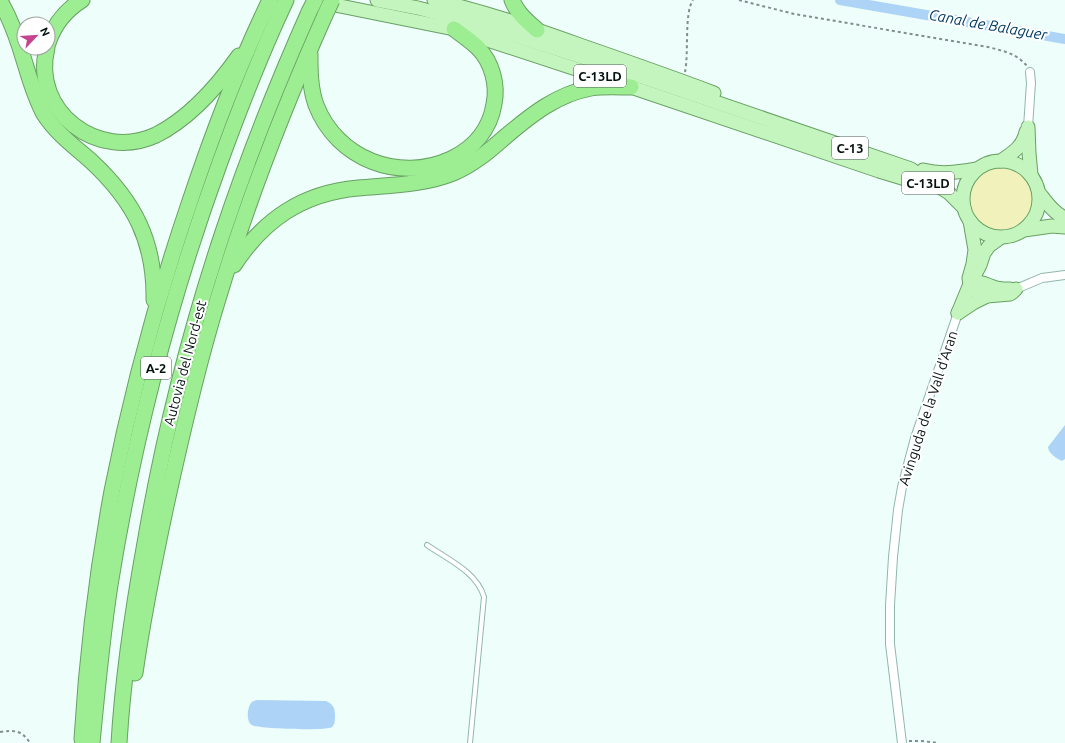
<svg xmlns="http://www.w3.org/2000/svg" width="1065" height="743" font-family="Ubuntu,sans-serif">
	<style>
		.green { fill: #f1f1bb }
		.water { fill: #add4f6 }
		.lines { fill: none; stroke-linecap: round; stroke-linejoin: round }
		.canal { stroke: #add4f6; stroke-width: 10 }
		.lane-casing { stroke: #91b7ac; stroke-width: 6 }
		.street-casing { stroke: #91b7ac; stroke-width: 10 }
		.primary-casing { stroke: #68a164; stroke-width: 15 }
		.highway-casing { stroke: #68a164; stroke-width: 17 }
		.path { stroke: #808f8b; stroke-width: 2; stroke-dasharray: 3 3; stroke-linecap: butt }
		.lane { stroke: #fff; stroke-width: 4 }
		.street { stroke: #fff; stroke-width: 8 }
		.primary { stroke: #c4f5be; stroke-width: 13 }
		.highway { stroke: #9dee92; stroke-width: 15 }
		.highway-bridge-casing { stroke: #68a164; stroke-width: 17; stroke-linecap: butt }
		.highway-bridge { stroke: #9dee92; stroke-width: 15 }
		.labels { text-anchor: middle; stroke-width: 4; stroke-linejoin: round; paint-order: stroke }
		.shield { fill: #fff; stroke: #505a58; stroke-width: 1 }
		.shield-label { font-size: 13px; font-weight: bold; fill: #051310 }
		.street-label { font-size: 14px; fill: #051310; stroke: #fff }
		.water-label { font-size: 15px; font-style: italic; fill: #003c62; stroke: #fff }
	</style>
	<rect width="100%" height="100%" fill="#eefefa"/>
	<circle class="green" cx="1001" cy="199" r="31"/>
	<g class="water">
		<path d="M1065 425V459L1062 461C1057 459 1048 453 1048 447Z"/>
		<path d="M257 700 326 701C333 704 335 708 335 715 335 719 335 725 332 727 328 731 258 729 252 725 246 722 247 708 251 703 253 701 254 701 257 700Z"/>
	</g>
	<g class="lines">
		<polyline class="canal" points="840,0 1065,39"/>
		<g class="lane-casing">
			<path id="lane" d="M427 545C447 559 477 572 484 597L470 743"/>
		</g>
		<g class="street-casing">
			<g id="street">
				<polyline points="1028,127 1031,83 1030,72"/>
				<polyline points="1016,289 1042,278 1065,275"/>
				<polyline points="902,743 890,644 890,605 893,557 898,510 902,487 915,438 958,313"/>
			</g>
		</g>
		<g class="primary-casing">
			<g id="primary">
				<polyline points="377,0 418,8 475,23 610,66 911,169 918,174 932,179"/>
				<path d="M434 0C483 11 529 27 577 44 623 60 669 76 714 93"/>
				<polyline points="320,2 454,29 631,87 879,171 912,181 938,186 949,193 964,208"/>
				<polyline points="1028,127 1029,153 1031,175"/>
				<circle cx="1001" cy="199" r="38"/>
				<path d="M1001 161C1012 153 1023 147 1026 132"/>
				<path d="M923 170C942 175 958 172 977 169"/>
				<path d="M1040 194C1047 203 1054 213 1065 218"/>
				<polyline points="970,221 975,250 973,264 969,278 970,284 973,288 980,294 987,296"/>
				<polyline points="1024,230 1052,226 1065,227"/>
				<path d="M970 284C981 279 987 286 997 288 1002 289 1006 289 1010 289"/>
				<polyline points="958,313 970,284 980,265 984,253 989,246 1000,238"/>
				<polyline points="958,313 973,303 987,296 1010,294 1013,292 1016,289"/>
			</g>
		</g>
		<g class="highway-casing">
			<g id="highway">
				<path d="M512 0C517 13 527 21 537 30"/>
				<path d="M0 1C10 18 17 37 23 57 29 76 34 96 44 114 56 133 75 147 91 161 134 201 155 241 154 300"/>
				<path d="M48 43C54 25 66 10 82 0"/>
				<path d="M47 48C31 111 98 162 156 135 190 118 217 87 239 56"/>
				<path d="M310 54C310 71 310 88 316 105 337 159 399 183 451 159 474 148 490 129 494 104 498 85 492 62 478 48 471 41 462 35 454 29"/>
				<path d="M234 265C264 219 303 193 358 188 390 185 423 185 453 173 473 165 489 151 505 137 531 115 557 94 591 88 604 86 618 87 631 87"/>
				<path d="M135 673C143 617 154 562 166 506 181 437 197 367 218 299 247 202 284 107 325 15"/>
				<path d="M82 739C87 656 97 572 112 491 131 394 157 298 189 204 212 135 238 66 270 0"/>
				<path d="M92 743C97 690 102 637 110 585 133 441 170 299 220 162 240 107 261 53 286 0"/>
				<path d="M119 743C123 676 133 609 145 543 163 438 189 334 223 232 248 157 277 84 309 12"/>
			</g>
		</g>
		<g class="path">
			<path d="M739 0 794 14 988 47C1003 51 1016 53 1027 66"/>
			<path d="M685 72C689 53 684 13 693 0"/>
			<path d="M0 732C14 730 22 730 30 743"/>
			<polyline points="909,741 922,741 938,743"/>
		</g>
		<use href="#lane" class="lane"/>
		<use href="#street" class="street"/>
		<use href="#primary" class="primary"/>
		<use href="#highway" class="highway"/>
		<g class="highway-bridge-casing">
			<g id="highway-bridge">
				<polyline points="309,12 315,0"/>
				<polyline points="325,15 332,0"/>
			</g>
		</g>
		<use href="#highway-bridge" class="highway-bridge"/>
	</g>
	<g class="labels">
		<g class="shield">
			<rect x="574" y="65" width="52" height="22" rx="3"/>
			<rect x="832" y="137" width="36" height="22" rx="3"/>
			<rect x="902" y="172" width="52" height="22" rx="3"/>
			<rect x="141" y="357" width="30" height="22" rx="3"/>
		</g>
		<g class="shield-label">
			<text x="600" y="81">C-13LD</text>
			<text x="850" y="153">C-13</text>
			<text x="928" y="188">C-13LD</text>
			<text x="156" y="373">A-2</text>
		</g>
		<g class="street-label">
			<text transform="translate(185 363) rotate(-75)" y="5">Autovia del Nord-est</text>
			<text transform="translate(928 408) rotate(-72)" y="5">Avinguda de la Vall d'Aran</text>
		</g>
		<g class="water-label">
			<text transform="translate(988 25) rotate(10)" y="5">Canal de Balaguer</text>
		</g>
	</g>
	<g transform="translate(36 36) rotate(65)"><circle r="19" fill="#ffffff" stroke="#9ba19f"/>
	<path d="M0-3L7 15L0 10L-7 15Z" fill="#c5448e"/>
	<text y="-6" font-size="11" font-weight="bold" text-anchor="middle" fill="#051310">N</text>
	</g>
</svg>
